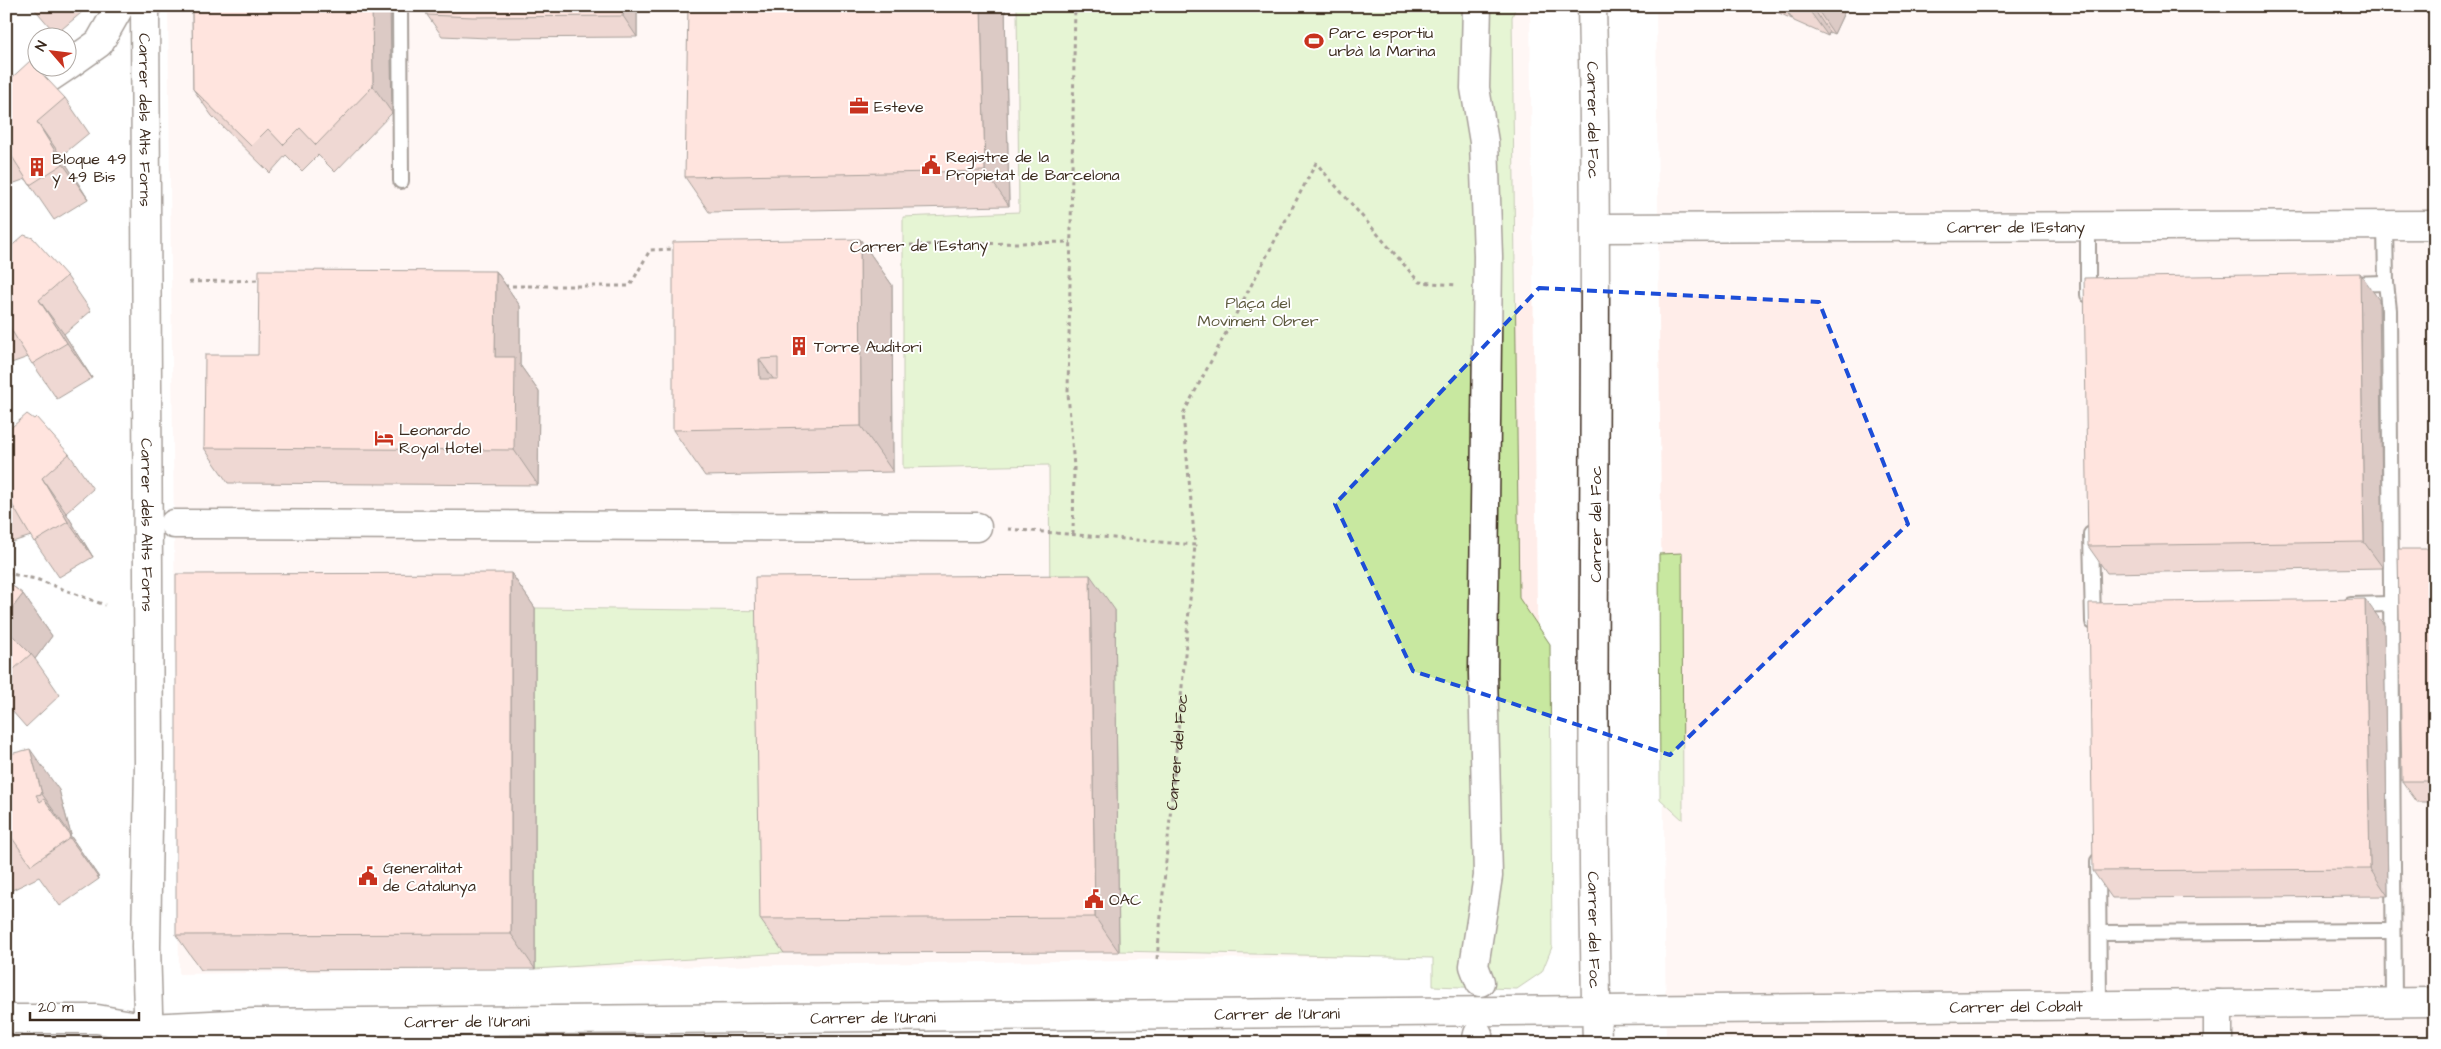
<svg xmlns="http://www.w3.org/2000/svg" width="2441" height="1049" font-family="'Architects Daughter',sans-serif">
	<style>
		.built { fill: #ffede9 }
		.green { fill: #c8e8a0; stroke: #82895f }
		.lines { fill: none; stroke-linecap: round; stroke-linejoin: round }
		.lane-casing { stroke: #3b2a1e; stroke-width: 18 }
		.street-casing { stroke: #3b2a1e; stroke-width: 31 }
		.secondary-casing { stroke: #3b2a1e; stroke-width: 31 }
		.path { stroke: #3b2a1e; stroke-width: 3; stroke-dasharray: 4 4; stroke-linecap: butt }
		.lane { stroke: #fff; stroke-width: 14 }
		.street { stroke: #fff; stroke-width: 28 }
		.secondary { stroke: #fff; stroke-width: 28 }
		.wall { fill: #dba99d; stroke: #3b2a1e }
		.shaded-wall { fill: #b2897f; stroke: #3b2a1e }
		.building { fill: #ffc4b6; stroke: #3b2a1e; fill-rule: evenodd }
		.marked { fill: none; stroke: #1d4ed8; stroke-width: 4; stroke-dasharray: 10 6; stroke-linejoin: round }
		.labels { text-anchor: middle; stroke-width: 4; stroke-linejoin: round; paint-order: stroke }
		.poi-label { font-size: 16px; fill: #3b2a1e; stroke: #fff; text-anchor: start }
		.street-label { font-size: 16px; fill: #3b2a1e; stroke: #fff }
		.park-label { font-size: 16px; fill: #5e5a3e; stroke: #fff }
	</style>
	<rect width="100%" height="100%" fill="#fff"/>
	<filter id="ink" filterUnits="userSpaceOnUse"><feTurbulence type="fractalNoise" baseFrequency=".02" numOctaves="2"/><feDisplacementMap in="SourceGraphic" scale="10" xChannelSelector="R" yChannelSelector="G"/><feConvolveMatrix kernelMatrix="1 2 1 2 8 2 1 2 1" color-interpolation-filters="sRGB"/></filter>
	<g filter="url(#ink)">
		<g class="built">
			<polygon points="168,6 1530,6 1541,954 179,974"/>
			<polygon points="1656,6 2435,6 2435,1043 1666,1043"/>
		</g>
		<g class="green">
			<polygon points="1017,6 1516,6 1512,17 1519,598 1550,644 1552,947 1542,972 1517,989 1433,986 1433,958 1116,951 1050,608 1049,465 903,468 903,217 1019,212"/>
			<polygon points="1682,553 1683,820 1660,799 1659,554"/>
			<polygon points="535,608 780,611 784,953 535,969"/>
		</g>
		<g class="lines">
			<g class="lane-casing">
				<g id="lane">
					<polyline points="400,6 401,181"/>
					<polyline points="2385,225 2386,283 2389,310 2394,1003"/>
					<polyline points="2349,284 2386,283"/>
					<polyline points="2088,295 2088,226"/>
					<polyline points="2091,534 2093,622"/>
					<polyline points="2351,605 2390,604"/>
					<polyline points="2098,861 2099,1005"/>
					<polyline points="2099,933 2393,931"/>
				</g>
			</g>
			<g class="street-casing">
				<g id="street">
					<path id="s2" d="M145 6 149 763 146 947 149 1043"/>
					<polyline points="1477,6 1475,88 1484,142 1488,256 1483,673 1488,876 1474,966 1480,982"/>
					<polyline points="68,65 99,43 120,6"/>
					<polyline points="6,107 64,68"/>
					<path id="s3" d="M1596 228 2435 225"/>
					<polyline points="174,524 977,527"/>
					<path id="s4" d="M6 1019H97L148 1028 253 1023 2435 1002"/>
					<polyline points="1476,1043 1478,1034"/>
					<polyline points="2218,1043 2218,1004"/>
				</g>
			</g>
			<g class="secondary-casing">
				<g id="secondary">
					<path id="s5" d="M1592 6C1600 352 1588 697 1597 1043"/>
				</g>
			</g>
			<g class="path">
				<polyline points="862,246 1071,242"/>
				<polyline points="189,282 261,280"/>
				<polyline points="504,286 630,286 650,250 676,249"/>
				<polyline points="1008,529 1195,545 1183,414 1316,163 1419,282 1456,285"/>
				<polyline points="1073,535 1074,467 1068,393 1075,6"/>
				<polyline points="6,573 36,579 105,605"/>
				<path id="s1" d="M1157 959 1195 545"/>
			</g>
			<use href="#lane" class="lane"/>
			<use href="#street" class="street"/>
			<use href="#secondary" class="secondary"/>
		</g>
		<g class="wall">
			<polygon points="32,6 86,6 87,8 56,34"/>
			<polygon points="192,6 390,6 392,113 335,172 318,155 302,171 286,155 270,173 212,116 193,89"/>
			<polygon points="427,6 637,6 637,37 488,38 442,36 427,15"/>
			<polygon points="1005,6 1009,206 709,212 685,177"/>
			<polygon points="1764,6 1847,6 1834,34 1829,32 1828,36 1794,21 1792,18 1792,19"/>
			<polygon points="6,83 65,98 89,133 61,156 88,199 54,220 26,179 6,186"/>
			<polygon points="860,239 892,285 893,472 705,476 673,430"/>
			<polygon points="6,251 67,276 91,311 64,334 92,378 57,399 28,357 6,365"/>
			<polygon points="496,271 520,306 520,365 539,392 538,485 228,483 204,448 258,355"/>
			<polygon points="2379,300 2383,568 2107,573 2088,546"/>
			<polygon points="6,432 69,454 93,489 66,513 93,557 59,577 31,536 6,544"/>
			<polygon points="2434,549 2435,551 2435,802 2417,802 2402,781"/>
			<polygon points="511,573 535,608 535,969 201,970 176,935"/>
			<polygon points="6,581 23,594 52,636 35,659 60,695 26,727 12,711 6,702"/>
			<polygon points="1115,610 1119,952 784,953 760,919"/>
			<polygon points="2384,625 2388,896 2112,898 2093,871"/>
			<polygon points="6,755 59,790 71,835 70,835 98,876 99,879 60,906 39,877 6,893"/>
		</g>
		<g class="shaded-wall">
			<polygon points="372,6 390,6 392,113 373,86"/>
			<polygon points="623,6 637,6 637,37 623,16"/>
			<polygon points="981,6 1005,6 1009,206 985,171"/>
			<polygon points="1782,6 1784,6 1792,18 1792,19"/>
			<polygon points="1806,6 1812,6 1829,32 1828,36"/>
			<polygon points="1815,6 1847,6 1834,34"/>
			<polygon points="37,122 61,156 88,199 63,164"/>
			<polygon points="860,239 892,285 893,472 861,426"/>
			<polygon points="496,271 520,306 520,365 539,392 538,485 514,450 495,357"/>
			<polygon points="2360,273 2379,300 2383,568 2364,542"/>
			<polygon points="39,300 64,334 92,378 67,343"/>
			<polygon points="759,359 792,405 760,379"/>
			<polygon points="42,478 66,513 93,557 68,522"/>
			<polygon points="2434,549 2435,551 2435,617"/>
			<polygon points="511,573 535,608 535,969 511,934"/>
			<polygon points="1090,575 1115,610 1119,952 1095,917"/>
			<polygon points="23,594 52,636 35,659 31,654 6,632 6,616"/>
			<polygon points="2365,599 2384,625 2388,896 2370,869"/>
			<polygon points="30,749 59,790 71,835 42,794"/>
			<polygon points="69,834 98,876 99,879 70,838"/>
		</g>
		<g class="building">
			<polygon points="192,6 372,6 373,86 316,145 300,128 283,145 268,129 251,146 193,89"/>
			<polygon points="427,6 623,6 623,16 473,17 427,15"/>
			<polygon points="688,6 981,6 985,171 685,177"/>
			<polygon points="30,61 65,98 37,122 63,164 30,185 6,147 6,83"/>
			<polygon points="24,235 33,238 67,276 39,300 67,343 32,364 6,321 6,251"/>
			<path d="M860 239 861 426 673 430V242ZM778 358V379H760L759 359Z"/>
			<polygon points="259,270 496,271 495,357 515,357 514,450 204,448 205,355 258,355"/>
			<polygon points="2360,273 2364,542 2088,546 2084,278"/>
			<polygon points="27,414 34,419 36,417 69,454 42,478 68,522 34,542 9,499 6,501 6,432"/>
			<polygon points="2398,549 2434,549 2435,617 2435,781 2402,781"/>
			<polygon points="511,573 511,934 176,935 176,574"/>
			<polygon points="1090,575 1095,917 760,919 755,577"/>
			<polygon points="6,581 23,594 6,616"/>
			<polygon points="2365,599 2370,869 2093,871 2089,603"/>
			<polygon points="6,629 31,654 6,676"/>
			<polygon points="30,749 42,794 36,795 40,802 44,799 69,834 70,838 31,865 10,835 6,837 6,755"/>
		</g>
	</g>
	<path d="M0 0H2441V1049H0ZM1539 288 1819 302 1908 524 1670 755 1413 671 1335 504Z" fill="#fff" fill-opacity=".55" fill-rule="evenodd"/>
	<path class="marked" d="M1539 288 1819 302 1908 524 1670 755 1413 671 1335 504Z"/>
	<defs>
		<g id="stadium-bare" transform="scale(1.5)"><path d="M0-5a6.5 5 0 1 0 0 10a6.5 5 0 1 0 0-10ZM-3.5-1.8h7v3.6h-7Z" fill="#c8321e" stroke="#fff" stroke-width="2.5" paint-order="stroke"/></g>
		<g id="office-bare" transform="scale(1.5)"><path d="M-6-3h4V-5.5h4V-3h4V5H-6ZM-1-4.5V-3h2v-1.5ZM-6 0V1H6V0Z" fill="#c8321e" stroke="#fff" stroke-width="2.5" paint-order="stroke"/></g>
		<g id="civic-bare" transform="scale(1.5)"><path d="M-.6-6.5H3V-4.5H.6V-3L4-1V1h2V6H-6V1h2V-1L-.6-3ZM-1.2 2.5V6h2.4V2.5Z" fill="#c8321e" stroke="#fff" stroke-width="2.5" paint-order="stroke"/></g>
		<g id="building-bare" transform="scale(1.5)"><path d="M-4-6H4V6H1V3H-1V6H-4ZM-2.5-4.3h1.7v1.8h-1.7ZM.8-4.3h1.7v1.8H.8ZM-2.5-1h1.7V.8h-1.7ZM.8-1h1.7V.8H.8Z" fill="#c8321e" stroke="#fff" stroke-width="2.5" paint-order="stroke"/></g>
		<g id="hotel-bare" transform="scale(1.5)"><path d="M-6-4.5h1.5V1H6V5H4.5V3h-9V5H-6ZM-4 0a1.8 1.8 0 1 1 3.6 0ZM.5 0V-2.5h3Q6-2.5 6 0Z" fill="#c8321e" stroke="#fff" stroke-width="2.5" paint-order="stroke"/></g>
	</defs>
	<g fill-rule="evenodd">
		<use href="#stadium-bare" x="1314" y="41"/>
		<use href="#office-bare" x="859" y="106"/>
		<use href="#civic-bare" x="931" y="165"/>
		<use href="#building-bare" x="37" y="167"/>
		<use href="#building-bare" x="799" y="346"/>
		<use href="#hotel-bare" x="384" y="438"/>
		<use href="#civic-bare" x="368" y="876"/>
		<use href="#civic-bare" x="1094" y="899"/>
	</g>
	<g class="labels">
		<g class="poi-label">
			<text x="1329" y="38">Parc esportiu<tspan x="1329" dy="18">urbà la Marina</tspan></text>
			<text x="874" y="112">Esteve</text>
			<text x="946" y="162">Registre de la<tspan x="946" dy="18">Propietat de Barcelona</tspan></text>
			<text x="52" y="164">Bloque 49<tspan x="52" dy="18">y 49 Bis</tspan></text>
			<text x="814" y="352">Torre Auditori</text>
			<text x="399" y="435">Leonardo<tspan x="399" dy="18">Royal Hotel</tspan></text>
			<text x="383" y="873">Generalitat<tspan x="383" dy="18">de Catalunya</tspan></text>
			<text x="1109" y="905">OAC</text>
		</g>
		<g class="street-label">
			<text dy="6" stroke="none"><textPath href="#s2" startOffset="114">Carrer dels Alts Forns</textPath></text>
			<text dy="6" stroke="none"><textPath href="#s5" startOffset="114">Carrer del Foc</textPath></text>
			<text dy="6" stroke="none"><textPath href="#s3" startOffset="420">Carrer de l'Estany</textPath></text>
			<text transform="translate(919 245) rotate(-1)" y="6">Carrer de l'Estany</text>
			<text transform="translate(1595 524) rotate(-90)" y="6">Carrer del Foc</text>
			<text dy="6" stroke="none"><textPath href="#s2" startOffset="519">Carrer dels Alts Forns</textPath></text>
			<text dy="6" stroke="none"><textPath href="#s1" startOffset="208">Carrer del Foc</textPath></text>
			<text dy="6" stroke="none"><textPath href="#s5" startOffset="924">Carrer del Foc</textPath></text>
			<text dy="6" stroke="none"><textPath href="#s4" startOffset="2011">Carrer del Cobalt</textPath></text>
			<text dy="6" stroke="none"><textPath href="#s4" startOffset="1272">Carrer de l'Urani</textPath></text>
			<text dy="6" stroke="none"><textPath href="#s4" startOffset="868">Carrer de l'Urani</textPath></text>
			<text dy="6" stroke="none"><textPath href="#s4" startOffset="462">Carrer de l'Urani</textPath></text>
		</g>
		<g class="park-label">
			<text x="1258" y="308">Plaça del<tspan x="1258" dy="18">Moviment Obrer</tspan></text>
		</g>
	</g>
	<rect width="2441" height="1049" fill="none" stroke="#fff" stroke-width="25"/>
	<rect x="12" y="12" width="2416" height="1024" fill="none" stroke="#3b2a1e" stroke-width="2" filter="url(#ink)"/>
	<g transform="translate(52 52) rotate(298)"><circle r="24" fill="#ffffff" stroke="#b1aaa5"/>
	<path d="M0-4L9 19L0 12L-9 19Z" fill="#c8321e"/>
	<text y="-8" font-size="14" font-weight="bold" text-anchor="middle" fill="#3b2a1e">N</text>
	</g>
	<path d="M30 1012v8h109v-8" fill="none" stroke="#3b2a1e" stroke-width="2.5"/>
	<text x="38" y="1012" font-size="15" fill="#3b2a1e" stroke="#ffffff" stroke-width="4" paint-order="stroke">20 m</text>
</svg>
